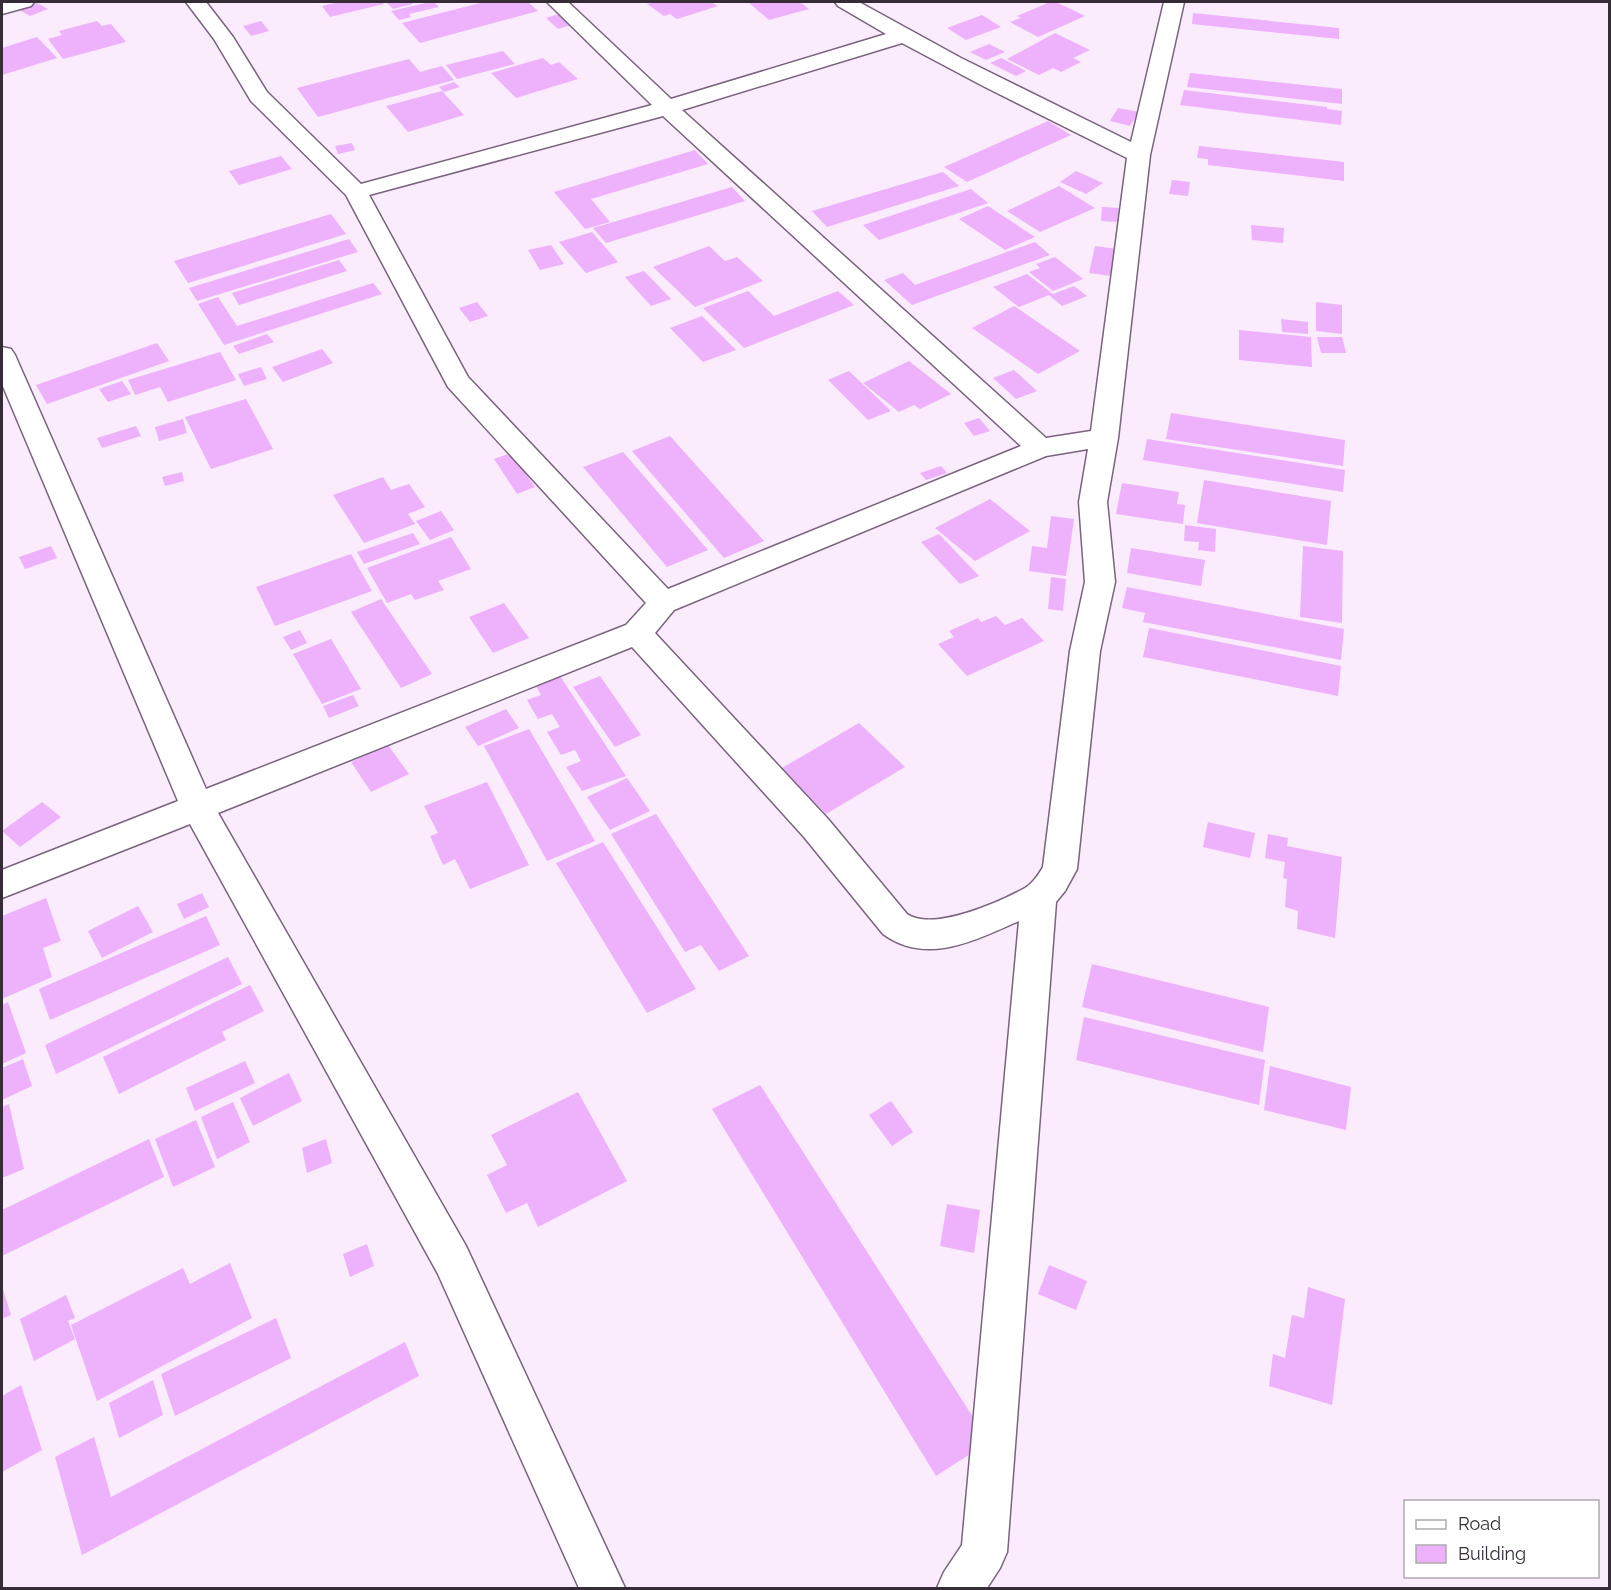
<svg xmlns="http://www.w3.org/2000/svg" width="1611" height="1590" font-family="Raleway,sans-serif">
	<style>
		.building { fill: #eeb2fc }
		.lines { fill: none; stroke-linecap: round; stroke-linejoin: round }
		.minor-casing { stroke: #79637d; stroke-width: 3 }
		.minor { fill: #fff; fill-rule: evenodd }
	</style>
	<rect width="100%" height="100%" fill="#faebfd"/>
	<g class="building">
		<polygon points="339,2 382,2 384,4 330,17 322,6"/>
		<polygon points="386,2 411,2 413,4 393,9"/>
		<polygon points="430,2 434,2 439,7 409,14 411,17 399,20 391,11"/>
		<polygon points="484,2 528,2 538,11 420,43 402,23"/>
		<polygon points="655,2 711,2 718,6 677,19 670,14 664,16 647,4"/>
		<polygon points="748,2 800,2 809,9 769,20"/>
		<polygon points="1050,2 1056,2 1085,16 1038,37 1010,22 1021,18 1017,16"/>
		<polygon points="37,3 48,9 30,16 19,10"/>
		<polygon points="1193,13 1339,28 1339,39 1192,24"/>
		<polygon points="559,14 571,25 558,29 546,18"/>
		<polygon points="982,15 1001,27 966,40 947,28"/>
		<polygon points="97,21 102,26 111,24 126,42 63,59 48,39 62,35 59,31"/>
		<polygon points="261,21 269,31 251,36 243,26"/>
		<polygon points="1055,33 1090,50 1073,58 1081,62 1061,72 1053,68 1039,75 1007,59"/>
		<polygon points="37,37 57,58 2,75 2,48"/>
		<polygon points="989,44 1005,52 986,60 970,52"/>
		<polygon points="503,51 515,64 457,79 446,65"/>
		<polygon points="543,58 551,65 559,62 578,79 516,98 491,73"/>
		<polygon points="1001,58 1026,71 1016,76 990,63"/>
		<polygon points="409,59 420,72 442,66 454,80 318,117 297,88"/>
		<polygon points="1190,73 1342,89 1342,104 1187,87"/>
		<polygon points="454,82 460,87 444,92 439,87"/>
		<polygon points="1184,90 1327,107 1327,109 1342,111 1341,125 1180,105"/>
		<polygon points="442,91 464,115 408,132 386,106"/>
		<polygon points="1118,108 1139,112 1130,126 1110,121"/>
		<polygon points="1048,121 1071,135 967,182 944,167"/>
		<polygon points="352,143 355,150 338,154 335,146"/>
		<polygon points="1199,146 1344,162 1344,181 1208,165 1208,159 1197,158"/>
		<polygon points="695,150 708,164 591,199 610,222 585,229 554,192"/>
		<polygon points="281,156 292,169 239,185 229,171"/>
		<polygon points="1076,171 1103,183 1086,194 1060,182"/>
		<polygon points="943,172 959,186 827,227 812,211"/>
		<polygon points="1172,180 1190,182 1188,196 1169,194"/>
		<polygon points="1059,186 1095,208 1040,232 1007,211"/>
		<polygon points="732,187 745,201 606,243 593,228"/>
		<polygon points="971,189 988,203 879,240 863,225"/>
		<polygon points="988,206 1035,237 1005,250 959,219"/>
		<polygon points="1102,207 1119,208 1118,222 1101,221"/>
		<polygon points="331,214 346,234 188,283 174,261"/>
		<polygon points="1251,225 1284,228 1283,243 1252,240"/>
		<polygon points="592,232 618,262 586,273 559,242"/>
		<polygon points="349,239 358,252 197,301 189,288"/>
		<polygon points="1035,242 1050,255 912,305 884,280 903,273 915,285"/>
		<polygon points="551,245 564,264 540,270 528,250"/>
		<polygon points="709,246 725,261 737,257 763,281 695,307 653,267"/>
		<polygon points="1095,246 1117,249 1111,276 1089,273"/>
		<polygon points="1055,257 1083,279 1053,291 1029,272 1040,268 1036,264"/>
		<polygon points="339,260 347,271 239,305 232,293"/>
		<polygon points="644,271 671,299 651,306 625,277"/>
		<polygon points="1027,274 1053,294 1074,286 1087,296 1062,306 1049,295 1019,307 993,287"/>
		<polygon points="373,283 382,294 224,345 198,304 218,297 237,326"/>
		<polygon points="748,291 774,316 838,291 854,305 744,348 703,308"/>
		<polygon points="477,302 488,316 470,322 459,308"/>
		<polygon points="1316,302 1342,305 1342,334 1316,331"/>
		<polygon points="1014,306 1080,351 1038,374 972,328"/>
		<polygon points="702,316 736,350 703,362 670,328"/>
		<polygon points="1281,319 1308,322 1308,334 1282,332"/>
		<polygon points="1239,330 1311,337 1312,367 1239,360"/>
		<polygon points="267,334 274,342 239,354 233,346"/>
		<polygon points="1317,337 1342,337 1346,353 1321,353"/>
		<polygon points="157,343 169,361 47,404 36,385"/>
		<polygon points="322,349 333,363 283,382 272,367"/>
		<polygon points="220,352 236,380 168,402 160,387 135,395 128,380"/>
		<polygon points="909,361 951,394 920,409 914,405 899,412 863,383"/>
		<polygon points="261,367 267,379 244,386 238,374"/>
		<polygon points="1014,370 1037,391 1016,399 993,378"/>
		<polygon points="849,371 891,411 868,420 828,380"/>
		<polygon points="122,381 131,394 108,402 99,389"/>
		<polygon points="246,399 273,449 211,469 185,417"/>
		<polygon points="1171,413 1345,440 1343,466 1166,439"/>
		<polygon points="979,418 990,431 974,436 964,423"/>
		<polygon points="183,419 187,433 159,441 155,427"/>
		<polygon points="136,426 141,436 102,448 97,438"/>
		<polygon points="670,436 764,541 724,558 632,451"/>
		<polygon points="1147,439 1345,470 1343,492 1143,460"/>
		<polygon points="623,452 708,550 667,567 583,467"/>
		<polygon points="511,453 535,487 517,494 494,459"/>
		<polygon points="941,466 947,473 926,480 920,473"/>
		<polygon points="182,472 184,481 165,486 162,477"/>
		<polygon points="383,477 391,490 409,484 425,507 408,514 415,524 364,543 333,495"/>
		<polygon points="1204,480 1331,501 1327,545 1197,523"/>
		<polygon points="1122,483 1179,492 1177,504 1185,505 1183,524 1116,514"/>
		<polygon points="990,499 1030,531 975,561 935,528"/>
		<polygon points="441,511 454,530 430,540 416,521"/>
		<polygon points="1051,516 1074,519 1066,576 1029,571 1032,546 1047,548"/>
		<polygon points="1185,525 1216,529 1215,552 1198,550 1199,542 1184,541"/>
		<polygon points="413,533 420,544 364,564 357,552"/>
		<polygon points="939,534 979,576 960,584 921,542"/>
		<polygon points="451,537 471,569 438,581 444,590 415,600 411,594 387,603 367,568"/>
		<polygon points="51,546 57,558 25,569 19,557"/>
		<polygon points="1303,546 1343,551 1342,623 1300,617"/>
		<polygon points="1131,548 1205,560 1201,586 1127,573"/>
		<polygon points="351,554 372,591 275,626 256,587"/>
		<polygon points="1051,577 1066,579 1063,611 1048,609"/>
		<polygon points="1127,587 1344,629 1341,660 1143,622 1145,613 1122,608"/>
		<polygon points="381,599 432,674 401,688 351,612"/>
		<polygon points="504,603 529,638 493,653 469,617"/>
		<polygon points="996,616 1005,625 1022,618 1044,641 967,676 938,644 954,637 949,631 978,618 981,622"/>
		<polygon points="1149,628 1341,666 1338,696 1143,657"/>
		<polygon points="300,630 307,643 291,650 283,637"/>
		<polygon points="331,639 361,689 322,704 293,654"/>
		<polygon points="560,676 626,776 582,791 566,767 581,761 575,750 561,755 547,732 560,727 552,714 538,719 527,700 541,695 536,686"/>
		<polygon points="600,676 641,735 615,747 573,687"/>
		<polygon points="353,695 359,706 329,718 323,706"/>
		<polygon points="506,709 519,728 478,746 465,727"/>
		<polygon points="859,723 905,767 826,814 782,768"/>
		<polygon points="529,729 595,841 547,861 484,746"/>
		<polygon points="388,745 409,774 371,792 351,762"/>
		<polygon points="627,778 650,811 610,830 587,797"/>
		<polygon points="487,782 529,865 470,889 455,859 443,865 430,836 438,833 424,806"/>
		<polygon points="42,802 61,817 20,847 2,831"/>
		<polygon points="656,814 749,956 719,971 701,945 685,952 611,834"/>
		<polygon points="1208,822 1255,833 1250,858 1203,847"/>
		<polygon points="1268,834 1288,838 1287,846 1342,857 1335,938 1297,929 1298,911 1285,907 1287,879 1283,878 1285,862 1265,858"/>
		<polygon points="603,842 696,989 647,1013 556,863"/>
		<polygon points="202,893 209,907 184,919 177,904"/>
		<polygon points="46,898 61,941 43,948 52,977 2,999 2,916"/>
		<polygon points="138,906 153,932 102,958 88,931"/>
		<polygon points="206,916 220,945 50,1020 39,989"/>
		<polygon points="228,957 242,984 56,1074 45,1045"/>
		<polygon points="1092,964 1269,1007 1263,1052 1082,1007"/>
		<polygon points="250,985 264,1011 222,1032 226,1040 119,1094 103,1057"/>
		<polygon points="8,1002 26,1053 2,1064 2,1005"/>
		<polygon points="1084,1017 1265,1060 1259,1105 1076,1060"/>
		<polygon points="23,1059 32,1086 2,1100 2,1068"/>
		<polygon points="245,1061 255,1083 195,1111 186,1088"/>
		<polygon points="1270,1066 1351,1087 1346,1130 1264,1110"/>
		<polygon points="289,1073 302,1101 253,1126 240,1098"/>
		<polygon points="760,1085 989,1442 936,1476 712,1109"/>
		<polygon points="578,1092 627,1181 538,1227 527,1203 506,1213 487,1175 507,1165 491,1135"/>
		<polygon points="891,1101 913,1132 892,1146 869,1115"/>
		<polygon points="233,1102 250,1142 217,1159 201,1117"/>
		<polygon points="9,1104 24,1169 2,1178 2,1107"/>
		<polygon points="196,1120 215,1167 173,1187 155,1139"/>
		<polygon points="149,1139 164,1177 2,1256 2,1210"/>
		<polygon points="326,1139 332,1163 307,1173 302,1148"/>
		<polygon points="947,1204 980,1210 974,1253 940,1246"/>
		<polygon points="367,1244 374,1266 350,1277 343,1254"/>
		<polygon points="230,1263 252,1318 97,1401 71,1325 183,1268 190,1284"/>
		<polygon points="1049,1265 1087,1281 1076,1310 1038,1294"/>
		<polygon points="2,1286 11,1315 2,1319"/>
		<polygon points="1308,1287 1345,1299 1332,1405 1269,1386 1273,1354 1285,1358 1292,1315 1304,1318"/>
		<polygon points="66,1295 75,1318 68,1321 75,1339 34,1361 20,1319"/>
		<polygon points="276,1318 291,1358 175,1416 161,1374"/>
		<polygon points="405,1342 419,1376 82,1555 55,1457 94,1437 111,1497"/>
		<polygon points="153,1380 163,1415 119,1438 109,1403"/>
		<polygon points="21,1385 42,1450 2,1472 2,1396"/>
	</g>
	<g class="lines">
		<g class="minor-casing">
			<g id="minor">
				<polygon points="2,2 34,2 31,6 2,14"/>
				<path d="M186 2H206L233 37 267 92 361 184 652 105 547 2H568L671 99 886 34 838 6 835 2H859L961 58 1131 142 1164 2H1184L1150 155 1118 438 1107 502 1115 582 1100 651 1077 869 1065 891 1056 902 1007 1552 1000 1568 987 1588H937L944 1572 962 1545 1019 921C975 940 927 966 883 934L804 837 632 647 218 813 466 1246 625 1588H579L438 1274 190 824 2 898V870L178 801 2 384V347L11 349 15 355 206 789 626 625 646 603 448 387 346 195 251 101 214 39ZM902 43 983 86 1127 158 1091 431 1046 438 682 110ZM663 116 1021 446 668 589 468 377 369 195ZM1088 449 1079 502 1085 582 1070 651 1043 867C1039 874 1032 884 1025 888 999 902 933 932 907 914L828 819 655 633 674 610 1046 456Z"/>
			</g>
		</g>
		<use href="#minor" class="minor"/>
	</g>
	<rect width="1611" height="1590" fill="none" stroke="#352c37" stroke-width="6"/>
	<rect x="1404" y="1500" width="195" height="78" fill="#ffffff" stroke="#aeabaf" stroke-width="1.5"/>
	<rect x="1416" y="1520" width="30" height="9" fill="#ffffff" stroke="#aeabaf" stroke-width="1.5"/>
	<text x="1458" y="1530" font-size="18" fill="#352c37">Road</text>
	<rect x="1416" y="1545" width="30" height="18" fill="#eeb2fc" stroke="#aeabaf" stroke-width="1.5"/>
	<text x="1458" y="1560" font-size="18" fill="#352c37">Building</text>
</svg>
